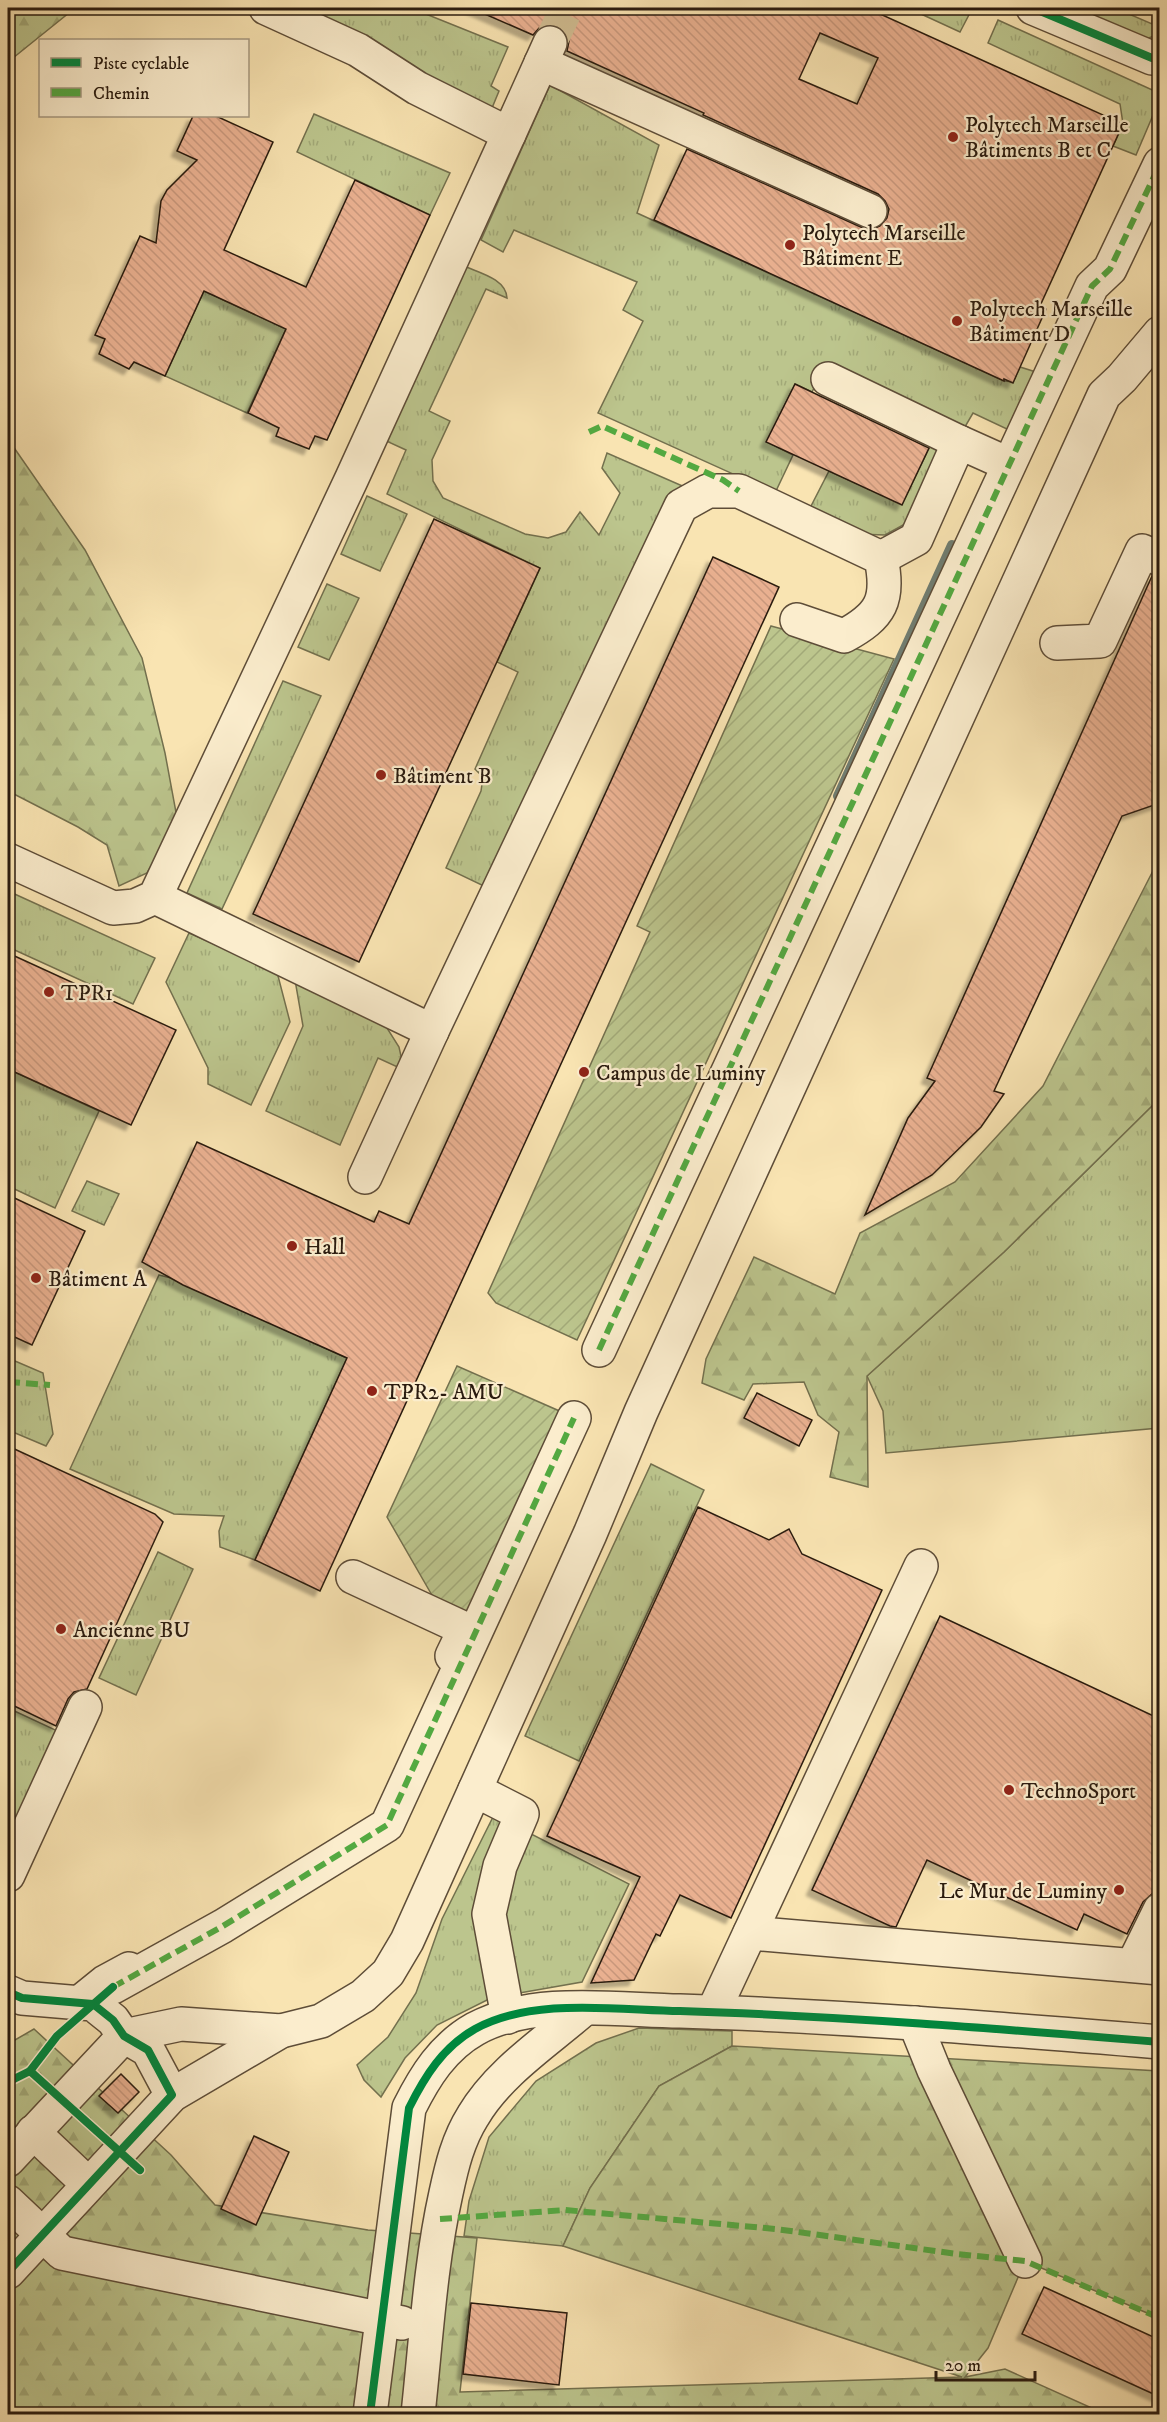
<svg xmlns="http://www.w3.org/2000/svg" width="1167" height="2422" font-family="'IM FELL DW Pica',serif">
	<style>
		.grass { fill: url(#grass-tufts); stroke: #73704e; stroke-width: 1.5 }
		.forest { fill: url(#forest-firs); stroke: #73704e; stroke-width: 1.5 }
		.garden { fill: url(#garden-furrows); stroke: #73704e; stroke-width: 1.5 }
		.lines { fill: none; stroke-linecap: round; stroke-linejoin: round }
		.stream { stroke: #707d71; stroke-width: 10 }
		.building { fill: url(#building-back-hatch); stroke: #2a1b0f; stroke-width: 1.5; fill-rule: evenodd; filter: url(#shadow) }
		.minor-tunnel { stroke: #d0bc91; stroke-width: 33; stroke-dasharray: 33 16; stroke-linecap: butt }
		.minor-casing { stroke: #5e4d38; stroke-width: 36 }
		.minor { stroke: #fbedcd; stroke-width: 33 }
		.quiet { stroke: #53a941; stroke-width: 6; stroke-dasharray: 12 6; stroke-linecap: butt }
		.cycleway-casing { stroke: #fbedcd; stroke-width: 11 }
		.cycleway { stroke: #00873e; stroke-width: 8 }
		.poi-dot { fill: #8f2418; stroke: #fbedcd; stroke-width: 2 }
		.labels { text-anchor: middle; stroke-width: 4.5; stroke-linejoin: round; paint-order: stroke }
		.poi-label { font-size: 22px; fill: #2a1b0f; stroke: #fbedcd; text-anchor: start }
	</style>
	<defs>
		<pattern id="grass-tufts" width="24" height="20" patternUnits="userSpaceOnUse" patternTransform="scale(1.5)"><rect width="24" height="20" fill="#bcc58d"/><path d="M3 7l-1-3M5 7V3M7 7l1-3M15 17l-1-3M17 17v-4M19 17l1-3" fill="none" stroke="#a2a978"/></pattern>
		<pattern id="forest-firs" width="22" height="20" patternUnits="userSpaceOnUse" patternTransform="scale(1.5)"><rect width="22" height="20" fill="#bcc58d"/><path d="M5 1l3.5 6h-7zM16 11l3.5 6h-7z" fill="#a2a978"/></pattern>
		<pattern id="garden-furrows" width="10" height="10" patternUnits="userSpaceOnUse" patternTransform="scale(1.5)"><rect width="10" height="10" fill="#bcc58d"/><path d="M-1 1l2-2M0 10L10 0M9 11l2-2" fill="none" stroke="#a2a978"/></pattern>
		<pattern id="building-back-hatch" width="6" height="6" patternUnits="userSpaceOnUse" patternTransform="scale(1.5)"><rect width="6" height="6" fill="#e9b090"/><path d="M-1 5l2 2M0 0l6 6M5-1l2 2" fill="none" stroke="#c8977b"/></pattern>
		<filter id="shadow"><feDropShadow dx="-5.5" dy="5.5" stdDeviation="1.5" flood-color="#0004"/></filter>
	</defs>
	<rect width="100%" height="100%" fill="#f9e4b2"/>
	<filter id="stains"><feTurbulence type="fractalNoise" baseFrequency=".00333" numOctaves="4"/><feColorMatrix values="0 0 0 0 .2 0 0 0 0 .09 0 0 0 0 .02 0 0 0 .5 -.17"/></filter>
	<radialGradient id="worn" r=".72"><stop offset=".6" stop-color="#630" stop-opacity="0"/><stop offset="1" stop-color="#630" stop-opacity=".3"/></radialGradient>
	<g class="grass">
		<polygon points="299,8 411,8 508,47 491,86 499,91 492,108 418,75"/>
		<polygon points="908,8 969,8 972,9 960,32"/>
		<polygon points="1058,8 1115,8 1152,24 1153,8 1159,8 1159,34 1136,43"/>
		<polygon points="998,20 1159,93 1159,101 1136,155 1113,146 1123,124 1120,104 988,43"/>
		<polygon points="550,85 659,145 637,213 1005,381 1013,382 1020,367 1036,372 1009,430 973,413 962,432 823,370 812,392 795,384 767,442 793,455 775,493 598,413 643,321 623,310 637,282 514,230 503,252 481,240"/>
		<polygon points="314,114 450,173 430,215 297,152"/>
		<path d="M464 266C480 273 506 279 507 298L486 289 429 411 450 421 432 460 433 481 443 498 525 534 548 538 566 532 580 512 599 535 620 493 602 468 607 453 687 488 668 503 654 524 488 888 446 868 481 791 483 777 475 769 518 672 497 662 540 568 387 494 406 450 384 440Z"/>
		<polygon points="204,291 286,329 247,413 165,376"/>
		<polygon points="931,444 944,452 905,524 885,535 856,534 809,510 829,471 902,504"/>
		<polygon points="367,496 407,514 380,571 341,554"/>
		<polygon points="327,584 359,598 329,660 298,647"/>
		<polygon points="283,681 321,696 222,909 187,893"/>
		<polygon points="8,891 155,958 133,1004 8,947"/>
		<polygon points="189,933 277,972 290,1022 251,1105 208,1084 208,1068 166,982"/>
		<polygon points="295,980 382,1020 399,1047 404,1070 378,1058 340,1145 266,1111 303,1026"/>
		<polygon points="8,1069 99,1111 55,1208 8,1186"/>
		<polygon points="1159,1099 1159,1428 886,1453 883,1411 867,1376 1004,1252"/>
		<polygon points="87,1181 119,1194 104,1225 72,1211"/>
		<polygon points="159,1275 171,1278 347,1358 255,1560 220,1547 219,1531 224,1516 174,1514 70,1469"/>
		<polygon points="8,1358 43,1373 53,1434 46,1446 8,1430"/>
		<polygon points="651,1464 704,1490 579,1761 525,1736"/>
		<polygon points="158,1552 193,1569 136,1695 99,1678"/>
		<polygon points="8,1708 64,1734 19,1830 8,1825"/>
		<polygon points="494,1815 629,1884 582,1982 491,1998 437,2025 405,2058 381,2097 364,2080 357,2065 388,2037 416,1993 442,1919"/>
		<polygon points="639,2028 732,2031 732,2046 659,2086 590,2188 563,2246 464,2236 469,2201 489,2137 536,2081 596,2043"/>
	</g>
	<g class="forest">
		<polygon points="8,8 75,8 8,62"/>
		<polygon points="8,439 85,550 142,658 165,753 178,823 147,873 119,886 107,845 78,827 8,791"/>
		<polygon points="1159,859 1159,1099 1004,1252 867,1376 868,1487 830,1477 839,1432 818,1415 804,1382 753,1384 744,1400 702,1383 706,1359 754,1257 835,1294 860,1233 955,1182 1043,1086"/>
		<polygon points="34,2029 171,2155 215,2205 368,2230 477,2238 460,2392 962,2377 563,2246 590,2188 659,2086 732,2046 1159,2071 1159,2318 1025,2261 988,2348 965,2377 1005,2369 1105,2414 8,2414 8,2044"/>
	</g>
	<g class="garden">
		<polygon points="771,626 894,659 577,1340 496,1303 488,1293 650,932 637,926"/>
		<polygon points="457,1366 564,1413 468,1614 433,1597 387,1517"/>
	</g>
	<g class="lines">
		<polyline class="stream" points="838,796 952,545"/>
	</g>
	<g class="building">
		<path d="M471 8H867L1123 124 1040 306 1046 309 1013 383 1004 379V381L654 220 687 149 863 228 871 230 880 226 887 218 889 209 885 201 878 194 703 115 704 113 567 51 569 41 566 33 558 26 548 24 539 28 533 35ZM820 33 878 58 857 104 799 79Z"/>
		<polygon points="193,116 216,116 273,142 224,250 306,287 355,180 430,215 327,440 315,436 309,449 276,436 279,428 248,413 286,329 204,291 165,376 134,362 129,369 99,354 105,339 95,335 140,236 156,243 161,201 167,190 197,160 177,151"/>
		<polygon points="795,384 929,448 902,505 766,442"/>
		<polygon points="434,519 540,568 359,962 253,914"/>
		<polygon points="713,557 779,587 320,1591 255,1560 347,1358 183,1285 142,1262 197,1142 374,1222 379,1211 409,1224"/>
		<polygon points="1152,576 1160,577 1160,803 1122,816 994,1091 1004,1094 981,1127 932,1175 865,1215 908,1118 935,1081 927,1078"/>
		<polygon points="8,953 176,1030 131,1125 8,1069"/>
		<polygon points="8,1195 85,1231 32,1345 8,1334"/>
		<polygon points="757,1393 812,1420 799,1446 744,1418"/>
		<polygon points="8,1446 155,1514 163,1522 87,1689 74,1692 68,1699 56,1726 8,1703"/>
		<polygon points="698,1507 769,1540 789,1529 802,1554 882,1590 731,1918 680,1895 660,1936 656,1934 634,1980 591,1983 640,1877 547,1836"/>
		<polygon points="940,1616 1160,1719 1160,1879 1153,1893 1143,1902 1127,1934 1084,1914 1077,1930 927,1860 896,1927 890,1926 812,1890"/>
		<polygon points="121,2074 139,2092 118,2113 99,2096"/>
		<polygon points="254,2136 289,2152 256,2225 221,2209"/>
		<polygon points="1044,2287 1160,2340 1160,2397 1022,2334"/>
		<polygon points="471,2303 567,2313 559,2385 463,2374"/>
	</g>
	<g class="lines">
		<polyline class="minor-tunnel" points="550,43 567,8"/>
		<g class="minor-casing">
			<g id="minor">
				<polyline points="1033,8 1152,58 1160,57"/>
				<polyline points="541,63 870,211"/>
				<polyline points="509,134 550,43"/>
				<polyline points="828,379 959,442"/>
				<polyline points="881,558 916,539 959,442 1008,464"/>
				<polyline points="1057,643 1100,641 1142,551 1160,559"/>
				<polyline points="8,860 113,908 135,906 155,897 352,478 509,134 417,88 358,50 266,8"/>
				<path d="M155 897 432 1031 681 506 708 491H739L881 558C890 600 881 616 844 636L797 620"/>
				<polyline points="365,1177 432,1031"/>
				<polyline points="599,1350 1092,286 1110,269 1160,164"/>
				<polyline points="353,1577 465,1629 452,1656"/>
				<polyline points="475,1790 522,1814 500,1866 489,1914 508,2017"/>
				<polyline points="8,1875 85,1707"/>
				<polyline points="750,1933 1160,1968"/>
				<polyline points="1133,1965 1160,1910"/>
				<polyline points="113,1987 223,1926 387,1825 574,1418"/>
				<polyline points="8,1992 22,1998 93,2004 113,2020 124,2036 148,2050 172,2095"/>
				<polyline points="79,2003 105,1982 129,1969"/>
				<polyline points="713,2012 921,1566"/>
				<polyline points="915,2023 934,2070 1025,2261"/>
				<polyline points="33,2132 88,2184"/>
				<polyline points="8,2160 124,2036 181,2024 281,2031"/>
				<polyline points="8,2202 62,2253 402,2323"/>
				<polyline points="8,2272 172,2095 281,2031 321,2021 363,1996 388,1973 407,1941 590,1534 641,1412 1104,395 1122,378 1160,333"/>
				<path d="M370 2414 409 2108C425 2076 443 2047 475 2029 533 1997 616 2010 680 2011 840 2016 1000 2029 1160 2042"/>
				<path d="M418 2414C426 2341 430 2265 446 2193 452 2165 458 2140 473 2116 499 2072 546 2042 584 2009"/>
			</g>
		</g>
		<use href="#minor" class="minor"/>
		<g class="quiet">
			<polyline points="589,432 602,426 723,480 739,491"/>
			<polyline points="599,1350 1092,286 1110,269 1160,164"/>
			<polyline points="8,1382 50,1385"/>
			<polyline points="113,1987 223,1926 387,1825 574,1418"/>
			<polyline points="440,2219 565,2210 776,2229 957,2254 1025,2261 1160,2318"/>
		</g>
		<g class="cycleway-casing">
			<g id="cycleway">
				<polyline points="1033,8 1152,58 1160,57"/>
				<polyline points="8,1992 22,1998 93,2004 113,2020 124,2036 148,2050 172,2095 8,2272"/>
				<polyline points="30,2071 57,2036 113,1987"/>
				<polyline points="8,2082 30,2071 140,2170"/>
				<path d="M370 2414 409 2108C425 2076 443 2047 475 2029 533 1997 616 2010 680 2011 840 2016 1000 2029 1160 2042"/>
			</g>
		</g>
		<use href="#cycleway" class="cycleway"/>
	</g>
	<g class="poi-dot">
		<circle cx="953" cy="137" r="6"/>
		<circle cx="790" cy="245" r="6"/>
		<circle cx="957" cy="321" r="6"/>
		<circle cx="381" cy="775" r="6"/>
		<circle cx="49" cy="992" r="6"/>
		<circle cx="584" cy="1072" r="6"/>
		<circle cx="292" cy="1246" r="6"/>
		<circle cx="36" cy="1278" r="6"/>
		<circle cx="372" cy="1391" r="6"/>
		<circle cx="61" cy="1629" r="6"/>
		<circle cx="1009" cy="1790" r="6"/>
		<circle cx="1119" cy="1890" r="6"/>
	</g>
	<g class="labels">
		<g class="poi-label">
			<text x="965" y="132">Polytech Marseille<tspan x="965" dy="25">Bâtiments B et C</tspan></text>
			<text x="802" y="240">Polytech Marseille<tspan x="802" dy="25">Bâtiment E</tspan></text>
			<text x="969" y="316">Polytech Marseille<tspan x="969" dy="25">Bâtiment D</tspan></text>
			<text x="393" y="783">Bâtiment B</text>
			<text x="61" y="1000">TPR1</text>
			<text x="596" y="1080">Campus de Luminy</text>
			<text x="304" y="1254">Hall</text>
			<text x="48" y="1286">Bâtiment A</text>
			<text x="384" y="1399">TPR2- AMU</text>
			<text x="73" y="1637">Ancienne BU</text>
			<text x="1021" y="1798">TechnoSport</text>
			<text x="1107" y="1898" text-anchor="end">Le Mur de Luminy</text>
		</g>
	</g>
	<rect width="1167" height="2422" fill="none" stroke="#f9e4b2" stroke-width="30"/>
	<rect x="9" y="9" width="1149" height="2404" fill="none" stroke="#2a1b0f" stroke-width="3"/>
	<rect x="15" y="15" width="1137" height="2392" fill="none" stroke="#2a1b0f" stroke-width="1.5"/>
	<rect x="39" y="39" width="210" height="78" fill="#fbedcd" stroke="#a79981" stroke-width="1.5"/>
	<rect x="51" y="58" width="30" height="9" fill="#00873e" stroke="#a79981" stroke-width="1.5"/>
	<text x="93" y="69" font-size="18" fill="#2a1b0f">Piste cyclable</text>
	<rect x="51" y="88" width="30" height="9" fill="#53a941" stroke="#a79981" stroke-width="1.5"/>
	<text x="93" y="99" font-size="18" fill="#2a1b0f">Chemin</text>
	<path d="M936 2371v9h99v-9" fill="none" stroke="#2a1b0f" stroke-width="3"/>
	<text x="945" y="2371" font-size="18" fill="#2a1b0f" stroke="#fbedcd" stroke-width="4.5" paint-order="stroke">20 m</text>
	<rect width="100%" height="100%" filter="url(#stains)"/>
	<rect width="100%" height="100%" fill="url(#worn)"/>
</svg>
